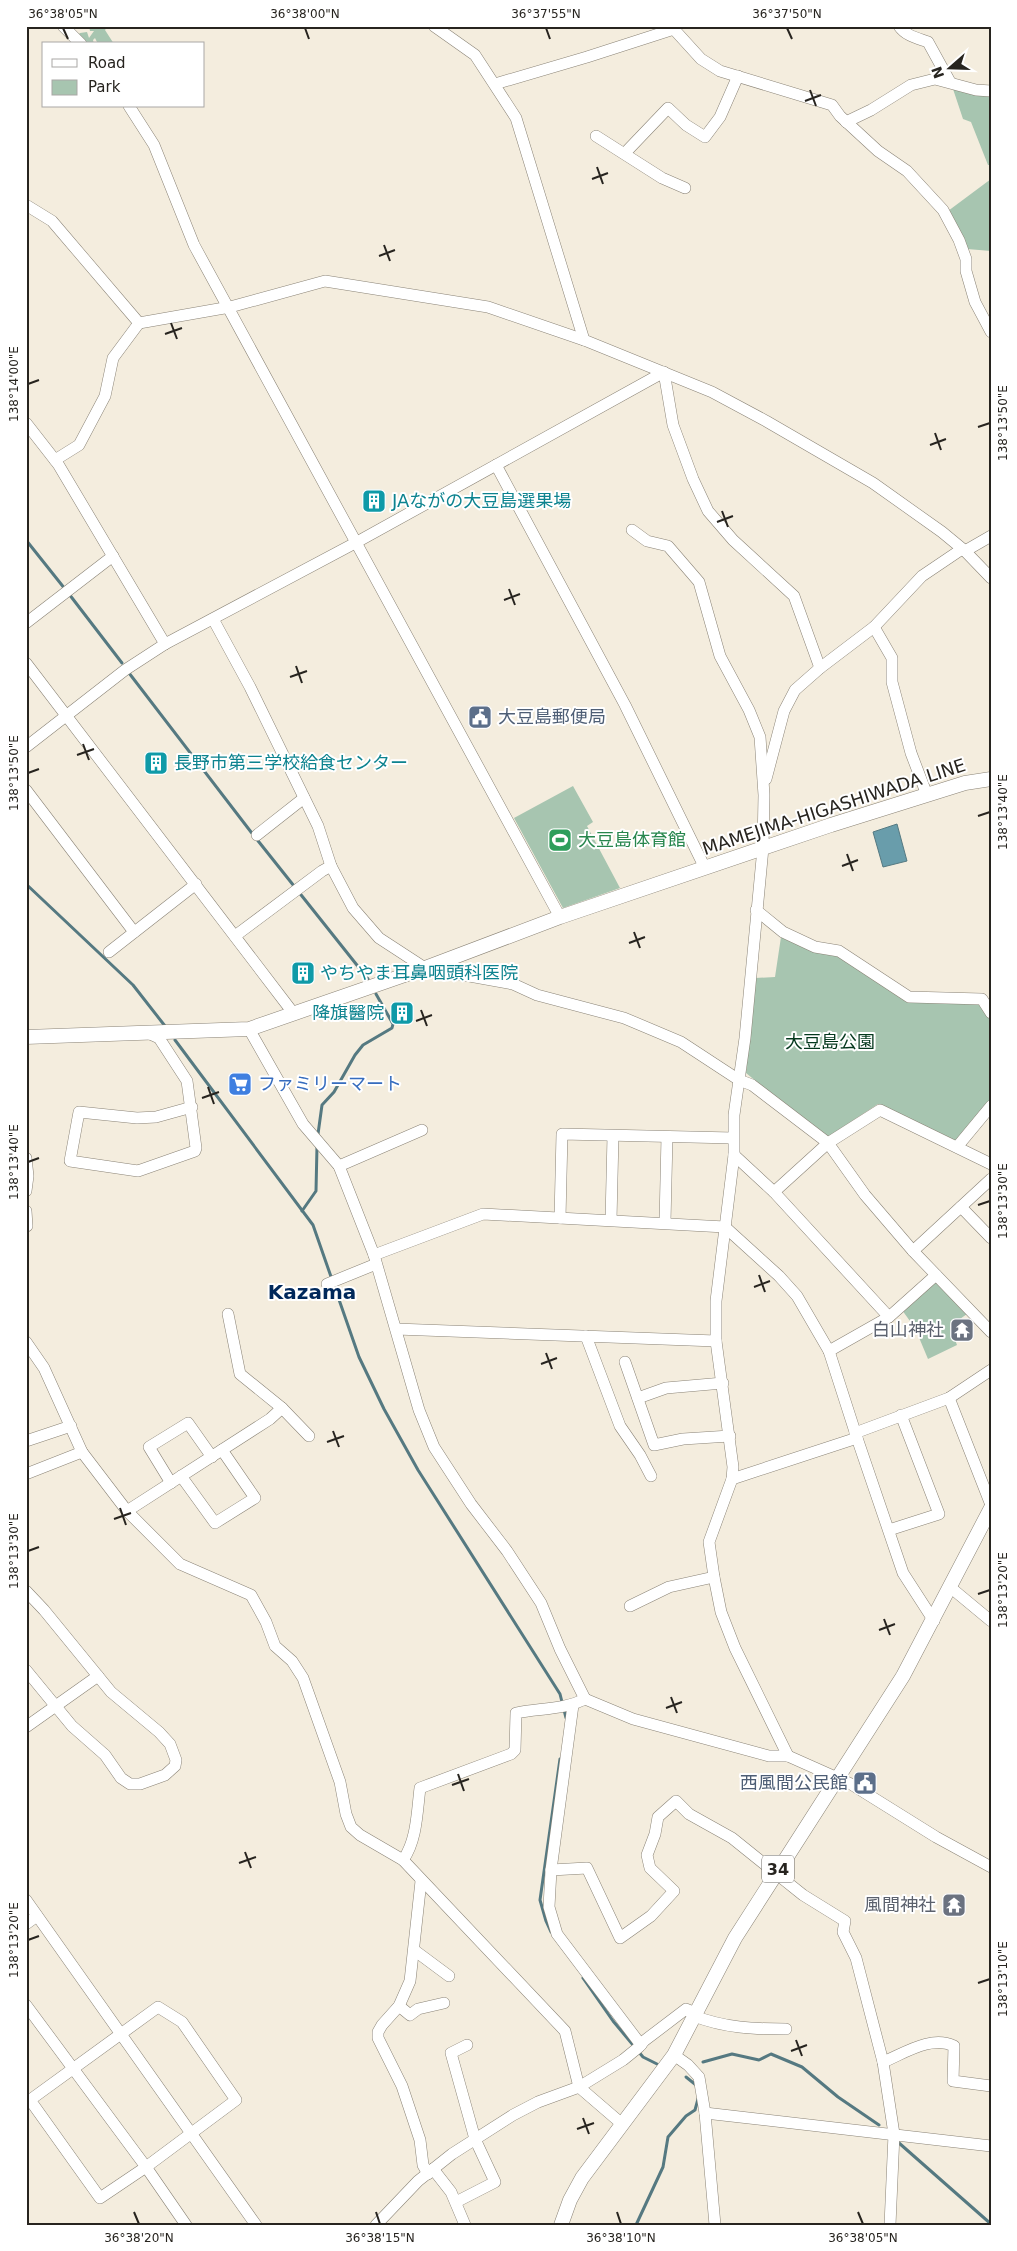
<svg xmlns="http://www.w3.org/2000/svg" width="1017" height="2251" font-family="'DejaVu Sans','Noto Sans JP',sans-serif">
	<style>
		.green { fill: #a7c5b0 }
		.water { fill: #699dab; stroke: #557981 }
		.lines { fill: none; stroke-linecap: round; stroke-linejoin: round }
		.stream { stroke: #557981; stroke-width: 3 }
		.minor-casing { stroke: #8a8376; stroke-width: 12 }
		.major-casing { stroke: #8a8376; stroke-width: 15 }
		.minor { stroke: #fff; stroke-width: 11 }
		.major { stroke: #fff; stroke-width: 14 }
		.ticks { fill: none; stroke: #27241f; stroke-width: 2 }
		.labels { text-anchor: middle; stroke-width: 4; stroke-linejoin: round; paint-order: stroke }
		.shield { fill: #fff; stroke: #686662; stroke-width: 1 }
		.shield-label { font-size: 16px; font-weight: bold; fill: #27241f }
		.culture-label { font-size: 18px; fill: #0d838f; stroke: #fff; text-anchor: start }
		.service-label { font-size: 18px; fill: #4e5e75; stroke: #fff; text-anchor: start }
		.street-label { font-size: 18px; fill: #27241f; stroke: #fff }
		.leisure-label { font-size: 18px; fill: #27864d; stroke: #fff; text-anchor: start }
		.park-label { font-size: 18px; fill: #04381d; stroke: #fff }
		.shop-label { font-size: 18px; fill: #366cbe; stroke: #fff; text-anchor: start }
		.worship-label { font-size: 18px; fill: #5b616d; stroke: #fff; text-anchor: end }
		.quarter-label { font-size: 20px; font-weight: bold; fill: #00285a; stroke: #fff }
		.neatline { fill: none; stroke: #27241f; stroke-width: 2 }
		.ticks-label { font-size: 12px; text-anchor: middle; fill: #27241f }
	</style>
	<rect width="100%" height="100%" fill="#f4edde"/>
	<g class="green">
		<polygon points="89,26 108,26 105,30 114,44 98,44 95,38 93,40 94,44 85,44 77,36 80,33 87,32 89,38 94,31 90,31"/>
		<polygon points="953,89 991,94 991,165 988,165 971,122 963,119"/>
		<polygon points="991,179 991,251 967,249 960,231 948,211"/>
		<polygon points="573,786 593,822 587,826 620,888 563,908 514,818"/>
		<polygon points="781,937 841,956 910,1000 979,1003 991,1018 991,1100 957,1142 878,1104 826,1138 746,1073 755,978 775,977"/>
		<polygon points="936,1279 967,1314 950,1326 957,1345 928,1359 915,1328 902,1310"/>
	</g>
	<polygon class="water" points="897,824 907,861 883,867 873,832"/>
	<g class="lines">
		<g class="stream">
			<polyline points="26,540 65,589"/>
			<polyline points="69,594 122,663"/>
			<polyline points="129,673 251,832 368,979"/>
			<polyline points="26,884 133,985 165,1026"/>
			<polyline points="175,1040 313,1225 359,1357 384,1409 418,1470 560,1694 566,1718"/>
			<polyline points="318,1134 322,1105 334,1092 355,1055 363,1045 392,1028 393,1024 376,994"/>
			<polyline points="302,1211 316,1191 317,1146"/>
			<polyline points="551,1932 546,1921 540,1900 560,1759"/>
			<polyline points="583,1978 613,2021 643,2057 657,2064"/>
			<polyline points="703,2062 732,2054 759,2060 771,2054 802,2067 838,2097 879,2125"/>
			<polyline points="686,2077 696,2085"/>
			<polyline points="899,2143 991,2224"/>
			<polyline points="636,2225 663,2167 668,2137 686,2116 695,2110 698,2099"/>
		</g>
		<g class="minor-casing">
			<g id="minor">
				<polyline points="63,26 81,44"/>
				<polyline points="434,26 475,55 516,118 584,340 712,392 766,421 873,483 942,532 965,551 991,578"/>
				<polyline points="671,26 701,59 720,71 832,105 840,116 878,151 907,171 943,210 959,240 966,259 966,271 975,302 991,332"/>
				<path d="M899 26C906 36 917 38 928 42L950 82"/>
				<polyline points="495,84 587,57 674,29"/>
				<polyline points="129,106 154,145 194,245 560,917"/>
				<polyline points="846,122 871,110 911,85 935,79 976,90 991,91"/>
				<polyline points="596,136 662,178 685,188"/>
				<polyline points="625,153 668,108 686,125 705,137 720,117 738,76"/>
				<polyline points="26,205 52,221 139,323 230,307 325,281 488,307 584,340"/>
				<polyline points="26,423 58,464 165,644"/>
				<polyline points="55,460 79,445 105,396 113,358 139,323"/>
				<polyline points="496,465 625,705 705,868"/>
				<polyline points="632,530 647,541 668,546 699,582 720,656 749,710 760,737 764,795 763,848 745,1038 734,1115 734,1155 716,1301 716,1341 733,1467 732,1479 709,1542 714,1577 721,1612 735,1648 788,1756"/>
				<polyline points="965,551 991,536"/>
				<polyline points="213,619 250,687 318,826 331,866 353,908 379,938 425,968 513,984 537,995 624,1018 681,1042 739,1080 752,1085 828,1143 865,1195 913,1251 991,1332"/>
				<polyline points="26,623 113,556"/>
				<polyline points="874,627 892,658 892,682 911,753 927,795"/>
				<polyline points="26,663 294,1014"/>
				<polyline points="26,747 125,670 165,644 357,542 664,372 673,425 693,479 708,511 733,540 794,596 820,668"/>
				<polyline points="766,779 784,711 795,690 820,668 874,627 922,576 962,549"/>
				<polyline points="26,790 134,932"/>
				<polyline points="257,835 304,798"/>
				<polyline points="756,910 783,932 815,947 839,951 909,997 982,999 991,1013"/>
				<polyline points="235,936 322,871 331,866"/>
				<polyline points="109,952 196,884"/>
				<polyline points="249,1029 303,1124 339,1166 374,1255 419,1410 434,1447 471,1504 507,1551 541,1603 560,1649 585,1699"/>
				<polyline points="148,1033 159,1038 187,1081 196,1148 195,1151 138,1171 70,1161 79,1112 137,1118 156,1117 192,1107"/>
				<polyline points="957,1147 991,1106"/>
				<polyline points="734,1155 774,1192 889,1317"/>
				<polyline points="26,1158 28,1176 26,1191"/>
				<polyline points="339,1166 422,1130"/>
				<polyline points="774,1192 828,1143 880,1110 991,1164"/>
				<polyline points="961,1207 991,1238"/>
				<polyline points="26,1211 27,1226"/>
				<polyline points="560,1218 562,1134 733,1138"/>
				<polyline points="611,1220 613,1136"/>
				<polyline points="665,1222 667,1137"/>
				<polyline points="913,1251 991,1179"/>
				<polyline points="374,1255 483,1214 725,1227 779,1276 797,1296 829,1351 857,1438 903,1573 934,1621"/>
				<polyline points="327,1284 376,1264"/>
				<polyline points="228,1314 240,1374 282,1408"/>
				<polyline points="396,1329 716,1341"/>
				<polyline points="586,1336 620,1426 640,1455 651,1476"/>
				<polyline points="26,1342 44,1368 82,1452 127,1511 180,1564 251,1595 266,1622 275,1646 292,1661 303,1678 340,1782 346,1814 351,1827 360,1835 403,1860 565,2031 579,2087 622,2124"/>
				<polyline points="829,1351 889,1317 936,1275"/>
				<polyline points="625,1362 654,1445 683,1439 730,1436"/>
				<polyline points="638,1398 666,1388 723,1383"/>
				<polyline points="949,1398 991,1505"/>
				<polyline points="855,1433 949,1398 991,1370"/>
				<polyline points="26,1441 71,1426"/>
				<polyline points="26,1474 82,1452"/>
				<polyline points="181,1476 215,1523 255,1498 222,1450"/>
				<polyline points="732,1479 857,1438"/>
				<polyline points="171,1483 149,1447 188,1423 212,1457"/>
				<polyline points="127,1511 270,1419 282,1408 309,1436"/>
				<polyline points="889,1530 939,1514 901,1415"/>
				<polyline points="950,1587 991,1621"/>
				<polyline points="26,1591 44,1610 111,1692 159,1732 170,1744 176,1760 175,1766 165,1775 140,1784 130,1784 121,1778 105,1755 72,1726 26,1670"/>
				<polyline points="630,1606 669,1587 714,1577"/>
				<polyline points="573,1705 551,1870 549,1907 557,1934 641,2045"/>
				<polyline points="26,1727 98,1676"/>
				<path d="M403 1860C417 1840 417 1812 420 1788L511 1754 515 1750 516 1713C539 1708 563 1710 585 1699L633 1719 769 1756H788L851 1784 936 1837 991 1867"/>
				<polyline points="551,1870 587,1868 620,1938 651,1916 674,1891 650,1868 647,1855 655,1834 658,1817 676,1801 689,1814 732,1838 803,1895 845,1921 843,1932 856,1958 883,2062 894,2134 890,2225"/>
				<polyline points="421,1881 410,1981 399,2006 382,2025 378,2032 378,2038 402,2086 420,2140 423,2165 428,2174"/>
				<polyline points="26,1900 256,2225"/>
				<polyline points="26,1924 37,1916"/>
				<polyline points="414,1950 449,1976"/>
				<polyline points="26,2005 146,2167 186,2225"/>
				<polyline points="399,2006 410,2015 418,2009 444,2003"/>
				<polygon points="158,2007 182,2022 236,2100 146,2167 100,2198 30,2100"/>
				<path d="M694 2016C725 2028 754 2029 786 2029"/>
				<polyline points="674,2055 688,2065 699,2077 705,2113 715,2225"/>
				<path d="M883 2062C905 2053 931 2035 954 2046L953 2081 991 2086"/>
				<polyline points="705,2113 991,2146"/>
				<polyline points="433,2169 451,2192 465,2225"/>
				<polyline points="456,2202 495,2182 475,2139 451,2053 467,2045"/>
				<polyline points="376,2225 418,2181 452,2154 513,2115 538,2102 579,2087 623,2060 639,2047 644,2041 686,2009 696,2013"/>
			</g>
		</g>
		<g class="major-casing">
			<g id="major">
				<polyline points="26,1037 249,1029 425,968 560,917 831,825 965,783 991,779"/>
				<polyline points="561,2225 570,2200 582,2178 674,2055 735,1938 903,1676 991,1508"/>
			</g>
		</g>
		<use href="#minor" class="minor"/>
		<use href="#major" class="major"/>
	</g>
	<path class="ticks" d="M63 28 68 39M305 28 309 39M546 28 550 39M787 28 792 39M810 90 816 106M805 101 821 95M597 167 603 184M592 179 608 173M384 245 390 261M379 256 395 250M171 323 177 339M165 334 182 328M28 384 39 380M978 427 990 423M935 433 941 450M930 445 946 439M722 511 728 527M717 522 733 516M509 589 515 605M504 600 520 594M296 666 302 683M290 677 307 671M83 744 89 760M77 755 94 749M28 773 39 769M978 816 990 812M847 854 853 871M842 866 858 860M634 932 640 948M629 943 645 937M421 1010 427 1026M416 1021 432 1015M208 1087 214 1104M202 1098 219 1092M28 1162 39 1158M978 1205 990 1201M759 1275 765 1292M754 1287 770 1281M546 1353 552 1369M541 1364 557 1358M333 1431 339 1447M327 1442 344 1436M120 1508 126 1525M114 1519 131 1513M28 1551 39 1547M978 1594 990 1590M884 1619 890 1635M879 1630 895 1624M671 1697 677 1713M666 1708 682 1702M458 1774 464 1791M452 1785 469 1779M245 1852 251 1868M239 1863 256 1857M28 1940 39 1936M978 1983 990 1979M796 2040 802 2056M791 2051 807 2045M583 2118 589 2134M577 2129 594 2123M134 2212 139 2224M376 2212 380 2224M617 2212 621 2224M858 2212 863 2224"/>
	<defs>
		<g id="building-square" transform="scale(1.25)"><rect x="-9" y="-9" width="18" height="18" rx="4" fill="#0f9aa8" stroke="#fff"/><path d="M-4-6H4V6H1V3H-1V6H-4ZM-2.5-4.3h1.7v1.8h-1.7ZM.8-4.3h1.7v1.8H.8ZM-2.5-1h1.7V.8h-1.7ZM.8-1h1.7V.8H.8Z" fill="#fff"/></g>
		<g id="civic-square" transform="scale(1.25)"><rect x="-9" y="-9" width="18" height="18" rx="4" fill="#5c6f8a" stroke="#fff"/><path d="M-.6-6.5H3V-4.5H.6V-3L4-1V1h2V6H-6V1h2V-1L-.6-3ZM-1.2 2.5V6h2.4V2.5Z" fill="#fff"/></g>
		<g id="stadium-square" transform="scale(1.25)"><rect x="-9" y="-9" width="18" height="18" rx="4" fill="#2e9e5b" stroke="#fff"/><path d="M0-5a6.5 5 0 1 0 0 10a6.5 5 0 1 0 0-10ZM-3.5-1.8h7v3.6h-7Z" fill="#fff"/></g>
		<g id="supermarket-square" transform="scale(1.25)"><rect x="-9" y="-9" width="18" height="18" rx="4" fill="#3f7fe0" stroke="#fff"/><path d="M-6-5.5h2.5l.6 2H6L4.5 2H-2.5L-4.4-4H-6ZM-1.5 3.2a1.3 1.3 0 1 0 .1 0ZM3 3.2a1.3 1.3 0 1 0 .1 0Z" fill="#fff"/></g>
		<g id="temple-square" transform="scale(1.25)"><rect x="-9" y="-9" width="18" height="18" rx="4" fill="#6b7280" stroke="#fff"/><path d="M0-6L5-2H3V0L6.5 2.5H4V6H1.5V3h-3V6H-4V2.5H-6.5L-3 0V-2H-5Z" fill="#fff"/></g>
	</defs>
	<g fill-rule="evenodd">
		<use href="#building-square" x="374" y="501"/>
		<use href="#civic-square" x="480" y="717"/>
		<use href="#building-square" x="156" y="763"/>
		<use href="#stadium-square" x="560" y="840"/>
		<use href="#building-square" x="303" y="973"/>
		<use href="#building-square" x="402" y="1013"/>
		<use href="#supermarket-square" x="240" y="1084"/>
		<use href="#temple-square" x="962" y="1330"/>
		<use href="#civic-square" x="865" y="1783"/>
		<use href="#temple-square" x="954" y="1905"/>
	</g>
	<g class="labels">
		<rect class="shield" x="762" y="1855.5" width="32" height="27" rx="4"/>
		<g class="shield-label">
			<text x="778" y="1875">34</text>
		</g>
		<g class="culture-label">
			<text x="392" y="507">JAながの大豆島選果場</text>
			<text x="174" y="769">長野市第三学校給食センター</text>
			<text x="320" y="979">やちやま耳鼻咽頭科医院</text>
			<text x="384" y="1019" text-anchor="end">降旗醫院</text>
		</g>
		<g class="service-label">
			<text x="498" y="723">大豆島郵便局</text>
			<text x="848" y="1789" text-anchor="end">西風間公民館</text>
		</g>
		<g class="street-label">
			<text transform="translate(834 807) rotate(-18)" y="6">MAMEJIMA-HIGASHIWADA LINE</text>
		</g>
		<g class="leisure-label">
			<text x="578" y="846">大豆島体育館</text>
		</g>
		<g class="park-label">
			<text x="830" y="1048">大豆島公園</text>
		</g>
		<g class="shop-label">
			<text x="258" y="1090">ファミリーマート</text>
		</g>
		<g class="worship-label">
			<text x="944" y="1336">白山神社</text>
			<text x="936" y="1911">風間神社</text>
		</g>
		<g class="quarter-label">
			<text x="312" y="1299">Kazama</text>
		</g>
	</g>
	<rect width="1017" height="2251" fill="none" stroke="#ffffff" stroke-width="55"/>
	<rect x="42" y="42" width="162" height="65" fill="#ffffff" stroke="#a9a7a5"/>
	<rect x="52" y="59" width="25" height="8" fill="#ffffff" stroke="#a9a7a5"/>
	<text x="88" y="68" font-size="15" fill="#27241f">Road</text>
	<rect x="52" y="80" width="25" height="15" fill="#a7c5b0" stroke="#a9a7a5"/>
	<text x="88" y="92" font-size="15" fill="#27241f">Park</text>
	<g transform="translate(950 68) rotate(250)" stroke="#ffffff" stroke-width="4" paint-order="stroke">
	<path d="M0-4L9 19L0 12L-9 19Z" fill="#27241f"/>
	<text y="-8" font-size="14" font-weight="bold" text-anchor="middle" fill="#27241f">N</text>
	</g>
	<rect x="28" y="28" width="962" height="2196" class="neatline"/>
	<g class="ticks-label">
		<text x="63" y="18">36°38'05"N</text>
		<text x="305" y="18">36°38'00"N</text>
		<text x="546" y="18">36°37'55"N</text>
		<text x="787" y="18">36°37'50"N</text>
		<text transform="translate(14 384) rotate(-90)" y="4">138°14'00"E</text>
		<text transform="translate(1003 423) rotate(-90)" y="4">138°13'50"E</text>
		<text transform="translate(14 773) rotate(-90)" y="4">138°13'50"E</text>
		<text transform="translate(1003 812) rotate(-90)" y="4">138°13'40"E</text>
		<text transform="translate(14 1162) rotate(-90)" y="4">138°13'40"E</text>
		<text transform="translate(1003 1201) rotate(-90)" y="4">138°13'30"E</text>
		<text transform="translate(14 1551) rotate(-90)" y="4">138°13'30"E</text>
		<text transform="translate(1003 1590) rotate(-90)" y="4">138°13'20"E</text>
		<text transform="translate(14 1940) rotate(-90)" y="4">138°13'20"E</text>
		<text transform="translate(1003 1979) rotate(-90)" y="4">138°13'10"E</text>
		<text x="139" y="2242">36°38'20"N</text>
		<text x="380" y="2242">36°38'15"N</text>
		<text x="621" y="2242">36°38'10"N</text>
		<text x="863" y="2242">36°38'05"N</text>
	</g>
</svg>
